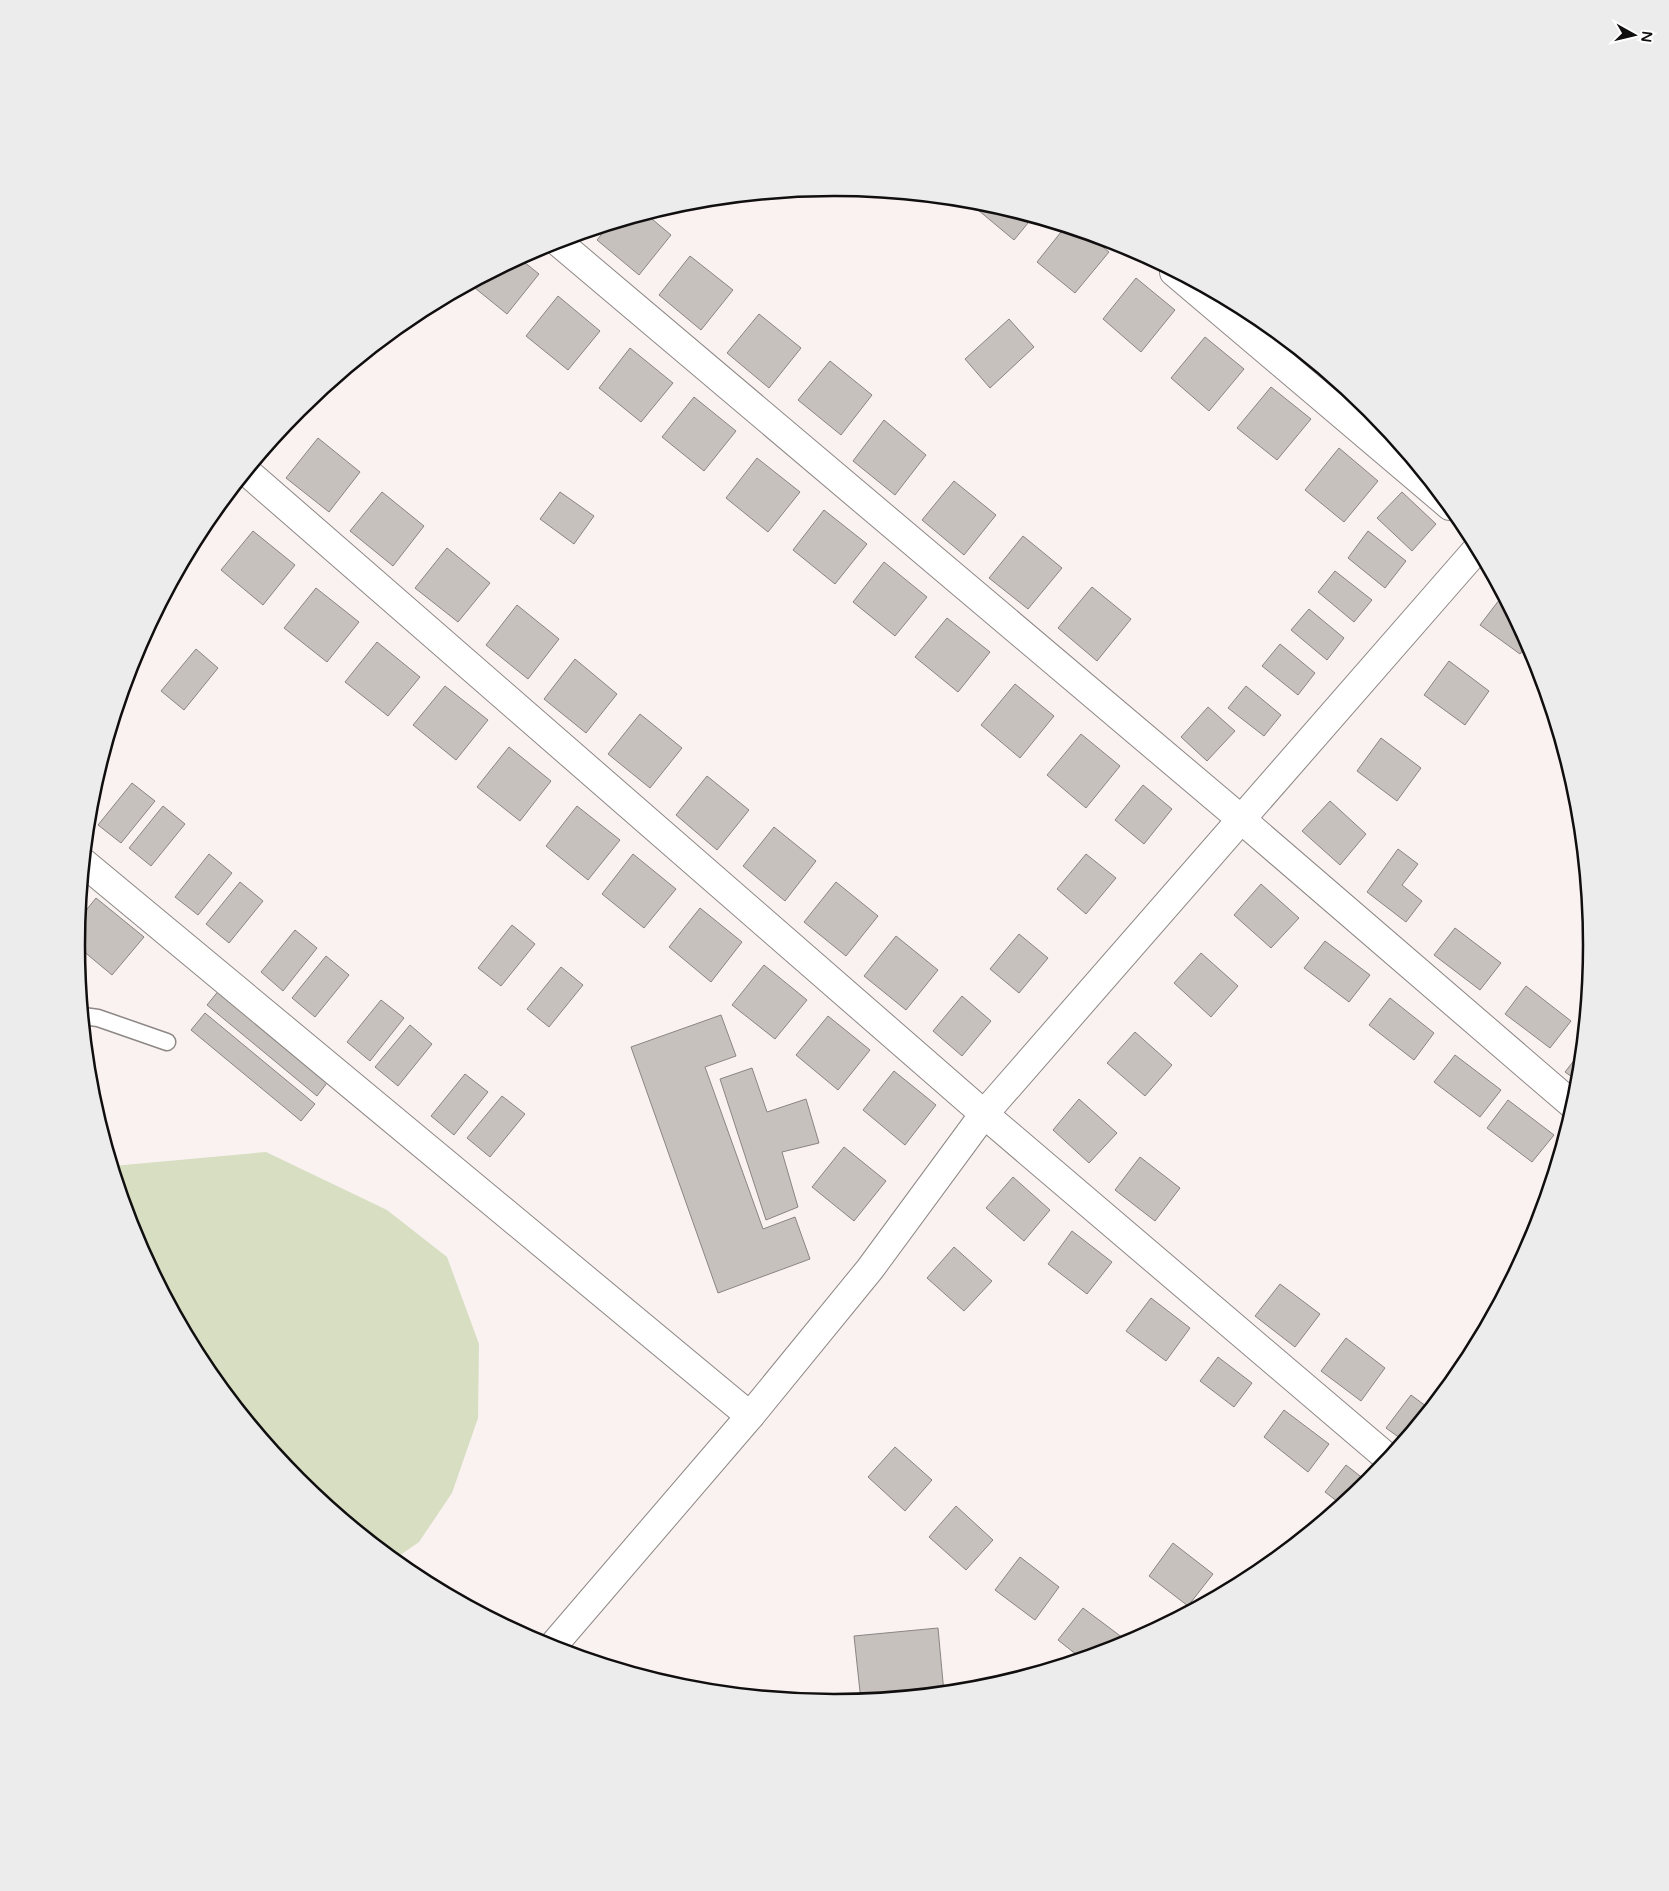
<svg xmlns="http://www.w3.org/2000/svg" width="1669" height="1891" font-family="'Varela Round',sans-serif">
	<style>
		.green { fill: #d7dec2 }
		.building { fill: #c7c1be; stroke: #8a8482 }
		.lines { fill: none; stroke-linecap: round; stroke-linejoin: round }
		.service-casing { stroke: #8d8785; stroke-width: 19 }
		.minor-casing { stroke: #8d8785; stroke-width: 30 }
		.service { stroke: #fff; stroke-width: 16 }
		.minor { stroke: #fff; stroke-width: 28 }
		.rim { fill: none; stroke: #100e0e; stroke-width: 2.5 }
	</style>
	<rect width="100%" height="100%" fill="#f9f2f0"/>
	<polygon class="green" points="266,1152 387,1210 447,1257 479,1344 478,1418 452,1493 419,1542 393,1560 298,1481 204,1367 134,1235 113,1166"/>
	<g class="building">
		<polygon points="975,201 983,202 1033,217 1014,240 972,205"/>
		<polygon points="646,214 671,235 639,275 597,240 609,225"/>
		<polygon points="1065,227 1087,234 1109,252 1075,293 1037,262"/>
		<polygon points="690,256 733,290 701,330 659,295"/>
		<polygon points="519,258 539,274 507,314 470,284"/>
		<polygon points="1136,278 1175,310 1141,352 1103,319"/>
		<polygon points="558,296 600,331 568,370 526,336"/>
		<polygon points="759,314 801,348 769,388 727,353"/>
		<polygon points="1009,319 1034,347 990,388 965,359"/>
		<polygon points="1205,337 1244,369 1209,411 1171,378"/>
		<polygon points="630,348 673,383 641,422 599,388"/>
		<polygon points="830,361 872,395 841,435 798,400"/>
		<polygon points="1271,387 1311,419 1277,460 1237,428"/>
		<polygon points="694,397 736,431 704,471 662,437"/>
		<polygon points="292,417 296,420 265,459 260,456"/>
		<polygon points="884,420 926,455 895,495 853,461"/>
		<polygon points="318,438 360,472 329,512 286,478"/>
		<polygon points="1339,448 1378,481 1344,522 1305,490"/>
		<polygon points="757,458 800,492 768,532 726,498"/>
		<polygon points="954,481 996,515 964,555 922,520"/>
		<polygon points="382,492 424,526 393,566 350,531"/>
		<polygon points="560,492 594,516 574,544 540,519"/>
		<polygon points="1402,492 1436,524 1412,551 1377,518"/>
		<polygon points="219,506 225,510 193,550 191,548 204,524"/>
		<polygon points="824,510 867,544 835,584 793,550"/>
		<polygon points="253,531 295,565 263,605 221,570"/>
		<polygon points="1368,531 1406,561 1385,588 1348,558"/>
		<polygon points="1023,536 1062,568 1028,609 989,578"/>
		<polygon points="447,548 490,583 458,622 415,588"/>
		<polygon points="884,562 927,597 895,636 853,602"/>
		<polygon points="1335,571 1372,600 1354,622 1318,592"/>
		<polygon points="1092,587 1131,619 1097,661 1058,628"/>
		<polygon points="316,588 359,622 327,662 284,628"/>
		<polygon points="1503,595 1529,643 1520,654 1480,625"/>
		<polygon points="517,605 559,639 528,679 486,645"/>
		<polygon points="1309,609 1344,638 1327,660 1291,630"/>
		<polygon points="947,618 990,652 958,692 915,657"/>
		<polygon points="377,642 420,677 388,716 345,682"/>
		<polygon points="1280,644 1315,673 1298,695 1262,666"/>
		<polygon points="196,649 218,668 184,710 161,691"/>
		<polygon points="575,659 617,694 586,733 544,699"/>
		<polygon points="1449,661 1489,691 1465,725 1424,695"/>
		<polygon points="1015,684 1054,716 1020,758 981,725"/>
		<polygon points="445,686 488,720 456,760 413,725"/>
		<polygon points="1246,686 1281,715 1264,736 1228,708"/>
		<polygon points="1208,707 1235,731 1207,761 1181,737"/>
		<polygon points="640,714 682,748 650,788 608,754"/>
		<polygon points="1081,734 1120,766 1086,808 1047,775"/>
		<polygon points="1381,738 1421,768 1397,801 1357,771"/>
		<polygon points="509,747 551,781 520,821 477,787"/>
		<polygon points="707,776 749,810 717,850 676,815"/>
		<polygon points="132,783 155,801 121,843 98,825"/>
		<polygon points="1143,785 1172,809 1144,844 1115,820"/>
		<polygon points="1330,801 1366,834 1340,865 1302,831"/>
		<polygon points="163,806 185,824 151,866 129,848"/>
		<polygon points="577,806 620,840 588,880 546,846"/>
		<polygon points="774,827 816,861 785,901 743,866"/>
		<polygon points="1398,849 1418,864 1402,885 1422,901 1406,922 1367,892"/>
		<polygon points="209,854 232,873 198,915 175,897"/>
		<polygon points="633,854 676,889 644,928 602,894"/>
		<polygon points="1086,854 1116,878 1086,914 1057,889"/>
		<polygon points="240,882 263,901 229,943 206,924"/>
		<polygon points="836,882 878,916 846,956 804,922"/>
		<polygon points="1261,884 1299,918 1271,948 1234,915"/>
		<polygon points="96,898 144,937 112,975 76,945 79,919"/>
		<polygon points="700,908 742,942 711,982 669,947"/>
		<polygon points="512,925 535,944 501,986 478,968"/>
		<polygon points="1455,928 1501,963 1480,990 1434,955"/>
		<polygon points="295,930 317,948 283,991 261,972"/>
		<polygon points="1019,934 1048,958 1019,993 990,969"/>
		<polygon points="896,936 938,970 906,1010 864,976"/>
		<polygon points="1325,941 1370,975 1349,1002 1304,968"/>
		<polygon points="1201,953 1238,986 1211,1017 1174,983"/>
		<polygon points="326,956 349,975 315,1017 292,998"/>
		<polygon points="764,965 807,1000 775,1039 732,1005"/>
		<polygon points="561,967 583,985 549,1027 527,1009"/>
		<polygon points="1526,986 1571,1021 1550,1048 1505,1014"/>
		<polygon points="220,989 330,1079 317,1096 207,1005"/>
		<polygon points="962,996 991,1021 962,1056 933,1031"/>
		<polygon points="1390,998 1434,1033 1414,1060 1369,1025"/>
		<polygon points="381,1000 404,1018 370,1061 347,1042"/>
		<polygon points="205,1013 315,1104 301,1121 191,1030"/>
		<polygon points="721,1015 736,1056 705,1067 763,1229 795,1217 810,1259 718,1293 631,1047"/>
		<polygon points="828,1016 870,1050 838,1090 796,1055"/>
		<polygon points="410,1025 432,1044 398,1086 375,1067"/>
		<polygon points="1135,1032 1172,1065 1145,1096 1107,1063"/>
		<polygon points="1583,1049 1579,1082 1565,1072"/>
		<polygon points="1455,1055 1501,1090 1480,1117 1434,1082"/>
		<polygon points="752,1068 767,1112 806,1099 819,1143 782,1152 798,1207 766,1220 720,1079"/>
		<polygon points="894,1071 936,1105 905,1145 863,1110"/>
		<polygon points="465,1074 488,1092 454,1135 431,1116"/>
		<polygon points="502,1096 525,1114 490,1157 467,1138"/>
		<polygon points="1079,1099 1117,1133 1089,1163 1053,1130"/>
		<polygon points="1508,1100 1554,1135 1532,1162 1487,1128"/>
		<polygon points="844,1147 886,1181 854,1221 812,1187"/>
		<polygon points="1140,1157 1180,1188 1155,1221 1115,1190"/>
		<polygon points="1013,1177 1050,1210 1024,1241 986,1208"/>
		<polygon points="1072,1231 1112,1262 1087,1294 1048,1264"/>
		<polygon points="954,1247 992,1281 964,1311 927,1278"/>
		<polygon points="1280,1284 1320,1314 1295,1347 1255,1316"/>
		<polygon points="1151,1298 1190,1328 1166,1361 1126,1331"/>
		<polygon points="1346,1338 1385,1368 1361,1401 1321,1371"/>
		<polygon points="1218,1357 1252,1383 1234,1407 1200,1381"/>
		<polygon points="1411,1395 1430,1409 1404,1441 1386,1428"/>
		<polygon points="1284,1410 1329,1444 1308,1472 1264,1437"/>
		<polygon points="895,1447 932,1480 905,1511 868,1477"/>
		<polygon points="1346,1465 1369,1483 1342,1505 1325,1492"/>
		<polygon points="956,1506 993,1540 966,1570 929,1537"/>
		<polygon points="1173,1543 1213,1574 1188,1606 1149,1576"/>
		<polygon points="1020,1557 1059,1587 1035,1620 995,1590"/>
		<polygon points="1083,1608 1123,1638 1114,1649 1082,1659 1058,1640"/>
		<polygon points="938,1628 944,1693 861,1701 854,1636"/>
	</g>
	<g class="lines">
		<g class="service-casing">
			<polyline id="service" points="83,1016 98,1018 167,1042"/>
		</g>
		<g class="minor-casing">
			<g id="minor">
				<polyline points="557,241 1242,820 1574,1106"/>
				<polyline points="1174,272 1450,506"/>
				<polyline points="247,472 984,1114 1389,1459"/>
				<polyline points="84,863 750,1416"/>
				<polyline points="551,1648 750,1416 870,1269 984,1114 1478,548"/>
			</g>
		</g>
		<use href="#service" class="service"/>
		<use href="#minor" class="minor"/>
	</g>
	<path d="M0 0H1669V1891H0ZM85 945a749 749 0 1 1 1498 0a749 749 0 1 1-1498 0Z" fill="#ececec" fill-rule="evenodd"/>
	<path class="rim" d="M85 945a749 749 0 1 1 1498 0a749 749 0 1 1-1498 0Z"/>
	<g transform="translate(1634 35) rotate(98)" stroke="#ffffff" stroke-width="4" paint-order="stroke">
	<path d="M0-4L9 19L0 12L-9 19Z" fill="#100e0e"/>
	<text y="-8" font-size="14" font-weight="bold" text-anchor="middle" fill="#100e0e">N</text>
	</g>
</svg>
